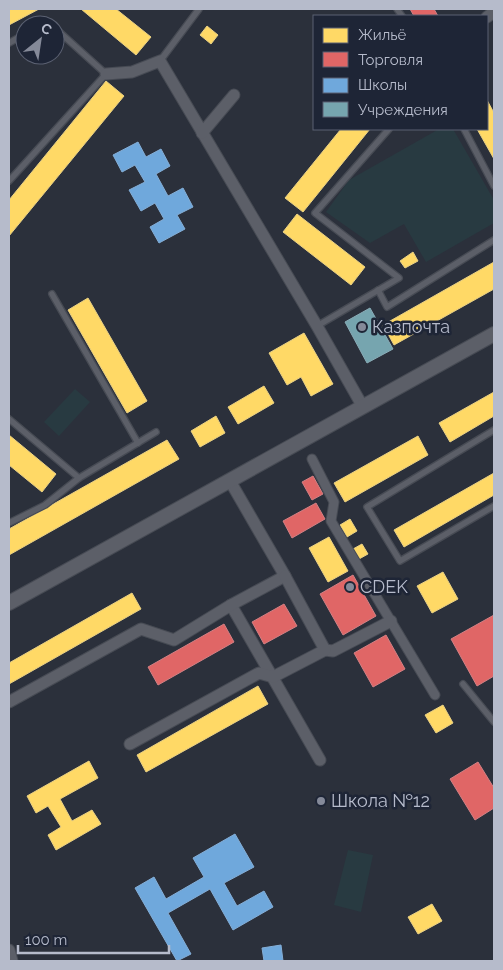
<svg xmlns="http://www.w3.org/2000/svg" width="503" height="970" font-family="Raleway,sans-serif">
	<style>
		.green { fill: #283a41 }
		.homes { fill: #ffd966; stroke: #e9d084 }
		.shops { fill: #e06666; stroke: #d38084 }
		.schools { fill: #6fa8dc; stroke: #84aed7 }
		.public { fill: #76a5af; stroke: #89acb7 }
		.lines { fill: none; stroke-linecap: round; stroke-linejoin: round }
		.service-casing { stroke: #474b54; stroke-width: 8 }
		.pedestrian-casing { stroke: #474b54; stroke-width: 11 }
		.minor-casing { stroke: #474b54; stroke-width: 13 }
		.tertiary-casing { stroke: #474b54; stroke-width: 16 }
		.service { stroke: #5c5f68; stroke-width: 5.5 }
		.pedestrian { stroke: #5c5f68; stroke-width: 9 }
		.minor { stroke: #5c5f68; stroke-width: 11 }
		.tertiary { stroke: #5c5f68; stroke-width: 14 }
		.poi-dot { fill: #858a99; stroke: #1e2536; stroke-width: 2 }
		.labels { text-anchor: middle; stroke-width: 5; stroke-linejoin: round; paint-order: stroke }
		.poi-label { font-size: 18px; fill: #b6bbcb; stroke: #1e2536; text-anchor: start }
	</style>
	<rect width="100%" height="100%" fill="#2b303b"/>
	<g class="green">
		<polygon points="439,129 453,129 494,200 494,223 426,262 404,224 370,243 326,212 349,180"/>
		<polygon points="75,389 90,402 59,436 44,422"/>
		<polygon points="348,850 373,855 361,912 334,905"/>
	</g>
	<g class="homes">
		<polygon points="9,9 39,9 9,25"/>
		<polygon points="81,9 116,9 151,37 136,55"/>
		<polygon points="207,26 218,35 211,44 200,35"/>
		<polygon points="106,81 124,96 9,236 9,200"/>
		<polygon points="487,100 494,113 494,159 477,129 487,129"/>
		<polygon points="341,129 370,129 303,212 285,198"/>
		<polygon points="297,214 365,267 351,285 283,232"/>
		<polygon points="413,252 418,261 405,268 400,261"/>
		<polygon points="494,262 494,289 394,345 383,325"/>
		<polygon points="88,298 147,401 127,413 68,310"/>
		<polygon points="304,333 333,384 311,396 301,377 287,385 269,353"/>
		<polygon points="264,386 274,403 238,424 228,407"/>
		<polygon points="494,392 494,416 450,442 439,423"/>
		<polygon points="216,416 225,433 200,447 191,431"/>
		<polygon points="9,435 56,474 42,492 9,465"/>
		<polygon points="418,436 428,455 345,502 334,483"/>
		<polygon points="167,440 179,459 9,555 9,529"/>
		<polygon points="494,473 494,495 404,547 394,530"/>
		<polygon points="350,519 357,531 347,537 340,525"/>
		<polygon points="329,537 348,571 328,582 309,548"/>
		<polygon points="362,544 368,554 359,559 353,549"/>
		<polygon points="443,572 458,599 432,613 417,586"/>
		<polygon points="132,593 141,609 9,684 9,663"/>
		<polygon points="258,686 268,704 146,772 137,755"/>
		<polygon points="443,705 453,723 436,733 425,715"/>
		<polygon points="89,761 98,778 60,799 72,821 92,810 101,824 56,850 48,835 61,827 48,806 36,813 27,796"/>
		<polygon points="432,904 442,921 418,934 408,917"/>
	</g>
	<g class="shops">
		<polygon points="410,9 434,9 438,16 414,16"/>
		<polygon points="313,476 323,494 312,500 302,482"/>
		<polygon points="316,503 325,519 292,538 283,521"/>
		<polygon points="353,575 376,616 343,635 320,594"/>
		<polygon points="284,604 297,626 264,644 252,622"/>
		<polygon points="494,615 494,676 477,686 451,639"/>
		<polygon points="224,624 234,642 158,685 148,667"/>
		<polygon points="386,635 405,669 373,687 354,653"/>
		<polygon points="478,762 494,788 494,808 475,820 450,779"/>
	</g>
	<g class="schools">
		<polygon points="138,142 146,157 161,149 170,166 156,174 168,196 183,188 193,207 177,215 185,229 159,243 150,227 164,219 155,203 141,211 129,190 145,182 135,165 122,172 113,155"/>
		<polygon points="235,834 254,867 224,883 237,906 264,891 273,907 233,930 210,889 168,913 191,954 177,961 135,888 154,877 166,899 204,877 193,858"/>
		<polygon points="281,945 283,961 264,961 262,948"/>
	</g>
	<polygon class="public" points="370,308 393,349 367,363 345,322"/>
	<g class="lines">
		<g class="service-casing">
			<g id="service">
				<polyline points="397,9 402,16"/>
				<polyline points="42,25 48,22 52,25"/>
				<polyline points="9,43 25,34"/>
				<polyline points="160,61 199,9"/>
				<polyline points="464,129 494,186"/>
				<polyline points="9,181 106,74 55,28"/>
				<polyline points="378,290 387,307 494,240"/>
				<polyline points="52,294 138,443"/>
				<polyline points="317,326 399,278 315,213 389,129"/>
				<polyline points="9,419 79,478 45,505 9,523"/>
				<polyline points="494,430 367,507 400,561 494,506"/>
				<polyline points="79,478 156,432"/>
				<polyline points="463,684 494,722"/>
			</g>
		</g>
		<g class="pedestrian-casing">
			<polyline id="pedestrian" points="312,459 334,502 331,521 435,695"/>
		</g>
		<g class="minor-casing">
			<g id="minor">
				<polyline points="487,17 494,12"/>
				<polyline points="106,74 132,72 160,61 317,326 363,407"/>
				<polyline points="202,133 234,95"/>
				<polyline points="231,605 320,760"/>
				<polyline points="325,650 333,651 391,621"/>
				<polyline points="9,702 141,629 174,640 231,605 285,576 230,481"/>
				<polyline points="130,744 259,673 273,677 325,650 285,576"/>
				<polyline points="9,950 12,961"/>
			</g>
		</g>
		<g class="tertiary-casing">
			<polyline id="tertiary" points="9,603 494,334"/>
		</g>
		<use href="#service" class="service"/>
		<use href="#pedestrian" class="pedestrian"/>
		<use href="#minor" class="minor"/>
		<use href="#tertiary" class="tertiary"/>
	</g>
	<g class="poi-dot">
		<circle cx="362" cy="327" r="5"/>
		<circle cx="350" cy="587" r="5"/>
		<circle cx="321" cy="801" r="5"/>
	</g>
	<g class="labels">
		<g class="poi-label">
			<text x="372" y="333">Казпочта</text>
			<text x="360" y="593">CDEK</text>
			<text x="331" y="807">Школа №12</text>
		</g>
	</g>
	<rect width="503" height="970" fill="none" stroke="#b6bbcb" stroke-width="20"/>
	<rect x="313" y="15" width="175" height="115" fill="#1e2536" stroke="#5b6172"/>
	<rect x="323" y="28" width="25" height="15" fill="#ffd966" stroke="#5b6172"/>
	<text x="358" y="40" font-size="15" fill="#b6bbcb">Жильё</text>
	<rect x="323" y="52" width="25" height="15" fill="#e06666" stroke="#5b6172"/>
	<text x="358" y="65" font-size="15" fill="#b6bbcb">Торговля</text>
	<rect x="323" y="78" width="25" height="15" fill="#6fa8dc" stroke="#5b6172"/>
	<text x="358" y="90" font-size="15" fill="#b6bbcb">Школы</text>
	<rect x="323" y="102" width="25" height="15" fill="#76a5af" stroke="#5b6172"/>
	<text x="358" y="115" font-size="15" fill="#b6bbcb">Учреждения</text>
	<g transform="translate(40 40) rotate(30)"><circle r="24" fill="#1e2536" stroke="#5b6172"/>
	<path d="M0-4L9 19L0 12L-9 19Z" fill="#858a99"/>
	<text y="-8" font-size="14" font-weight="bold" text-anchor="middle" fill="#b6bbcb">С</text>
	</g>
	<path d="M18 945v8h151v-8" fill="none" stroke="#b6bbcb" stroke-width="2.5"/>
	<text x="25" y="945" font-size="15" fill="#b6bbcb" stroke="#1e2536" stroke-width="4" paint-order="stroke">100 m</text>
</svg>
